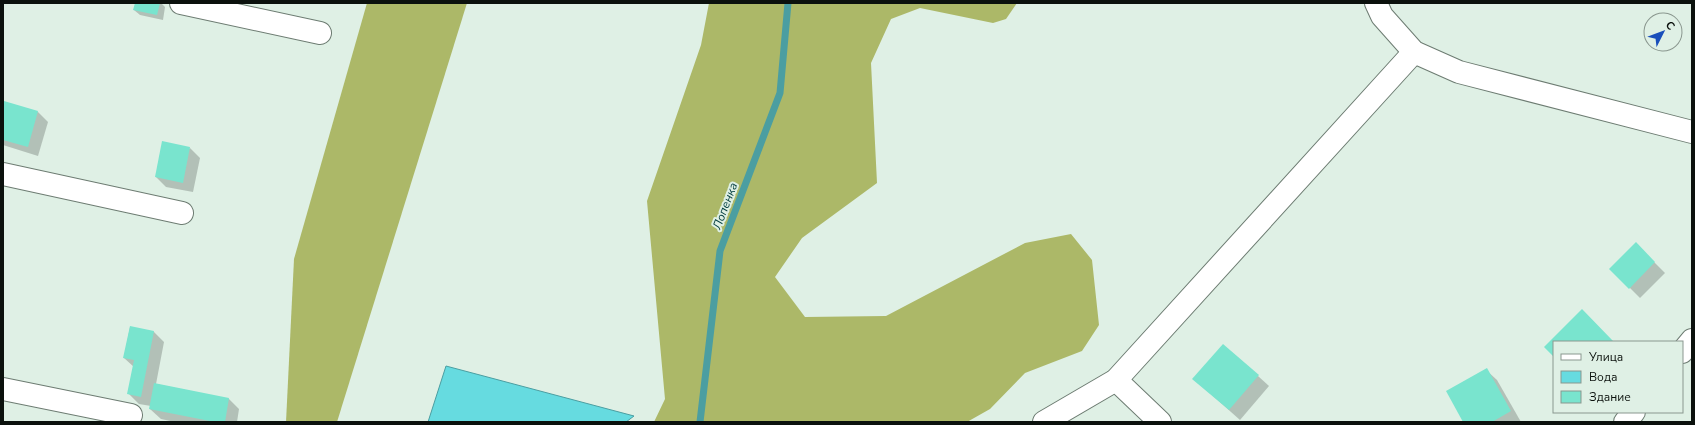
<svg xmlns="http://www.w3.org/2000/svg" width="1695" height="425" font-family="'Nunito Sans',sans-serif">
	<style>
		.forest { fill: #acb868 }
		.water { fill: #66dbe0; stroke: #4b9ea1 }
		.shadow { fill: #0003 }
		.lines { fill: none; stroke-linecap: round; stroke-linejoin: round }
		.stream { stroke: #4b9ea1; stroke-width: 7 }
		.building { fill: #79e4ce }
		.minor-casing { stroke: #6d7c72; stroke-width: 24 }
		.tertiary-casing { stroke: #6d7c72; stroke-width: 24 }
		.minor { stroke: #fff; stroke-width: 22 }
		.tertiary { stroke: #fff; stroke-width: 22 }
		.labels { text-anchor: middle; stroke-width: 4; stroke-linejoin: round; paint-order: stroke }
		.water-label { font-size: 12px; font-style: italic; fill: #074042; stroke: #dff0e5 }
	</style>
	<rect width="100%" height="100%" fill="#dff0e5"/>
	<g class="forest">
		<polygon points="367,3 467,3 337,422 286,422 294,259"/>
		<polygon points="709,3 1017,3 1006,19 993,23 920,8 891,19 871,63 877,183 802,238 775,277 805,317 886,316 1025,243 1071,234 1092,260 1099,325 1082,351 1025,373 990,409 967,422 654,422 665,399 647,201 701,45"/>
	</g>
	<polygon class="water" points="446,366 634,416 626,422 428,422"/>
	<g class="shadow">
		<polygon points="136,3 161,3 165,7 163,20 140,15 134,10"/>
		<polygon points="4,102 38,112 48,122 38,156 3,145"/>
		<polygon points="190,148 200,158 193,192 166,187 156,177"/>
		<polygon points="1636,244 1665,273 1640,298 1611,269"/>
		<polygon points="130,327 154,332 164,342 156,384 229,399 239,409 237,422 175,422 161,419 150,409 151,406 139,404 129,394 134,367 124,358"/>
		<polygon points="1486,370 1497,380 1521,422 1464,422"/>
		<polygon points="1258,376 1269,386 1240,420 1194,379"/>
	</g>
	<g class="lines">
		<polyline class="stream" points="700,422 720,251 780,93 788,3"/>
	</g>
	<g class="building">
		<polygon points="135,3 160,3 157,15 133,10"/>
		<polygon points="4,101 38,111 28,147 3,140"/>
		<polygon points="162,141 190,147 183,183 155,177"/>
		<polygon points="1636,242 1655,262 1629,289 1609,269"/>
		<polygon points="1582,309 1614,342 1554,342 1554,357 1544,347"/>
		<polygon points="130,326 154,331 141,397 127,394 134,360 123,358"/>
		<polygon points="1223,344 1259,375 1229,410 1192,379"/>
		<polygon points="1487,368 1511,411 1492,422 1463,422 1446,391"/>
		<polygon points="154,383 229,398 225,422 215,422 149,409"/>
	</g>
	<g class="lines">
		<g class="minor-casing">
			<g id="minor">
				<polyline points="181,3 320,33"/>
				<polyline points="3,174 182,213"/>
				<polyline points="1682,352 1692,340"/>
				<polyline points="1116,380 1160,422"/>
				<polyline points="3,389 131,415"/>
				<polyline points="1044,422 1116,380 1414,52"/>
				<polyline points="1625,422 1634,412"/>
			</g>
		</g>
		<g class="tertiary-casing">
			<polyline id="tertiary" points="1376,3 1382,16 1414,52 1459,72 1692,132"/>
		</g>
		<use href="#minor" class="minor"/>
		<use href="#tertiary" class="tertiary"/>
	</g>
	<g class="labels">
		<g class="water-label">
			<text transform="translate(725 206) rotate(-69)" y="4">Лопенка</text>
		</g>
	</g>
	<rect width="1695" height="425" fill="none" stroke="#0b110d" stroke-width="8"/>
	<rect x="1553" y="341" width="130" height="72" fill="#dff0e5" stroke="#8a978f"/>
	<rect x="1561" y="354" width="20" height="6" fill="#ffffff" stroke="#8a978f"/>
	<text x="1589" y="361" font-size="12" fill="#0b110d">Улица</text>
	<rect x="1561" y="371" width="20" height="12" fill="#66dbe0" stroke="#8a978f"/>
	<text x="1589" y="381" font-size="12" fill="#0b110d">Вода</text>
	<rect x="1561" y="391" width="20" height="12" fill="#79e4ce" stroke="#8a978f"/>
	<text x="1589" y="401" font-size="12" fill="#0b110d">Здание</text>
	<g transform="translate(1663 32) rotate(48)"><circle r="19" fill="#dff0e5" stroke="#8a978f"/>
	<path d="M0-3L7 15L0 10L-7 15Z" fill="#194fbb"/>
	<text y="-6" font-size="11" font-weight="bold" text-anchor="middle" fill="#0b110d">С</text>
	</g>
</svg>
